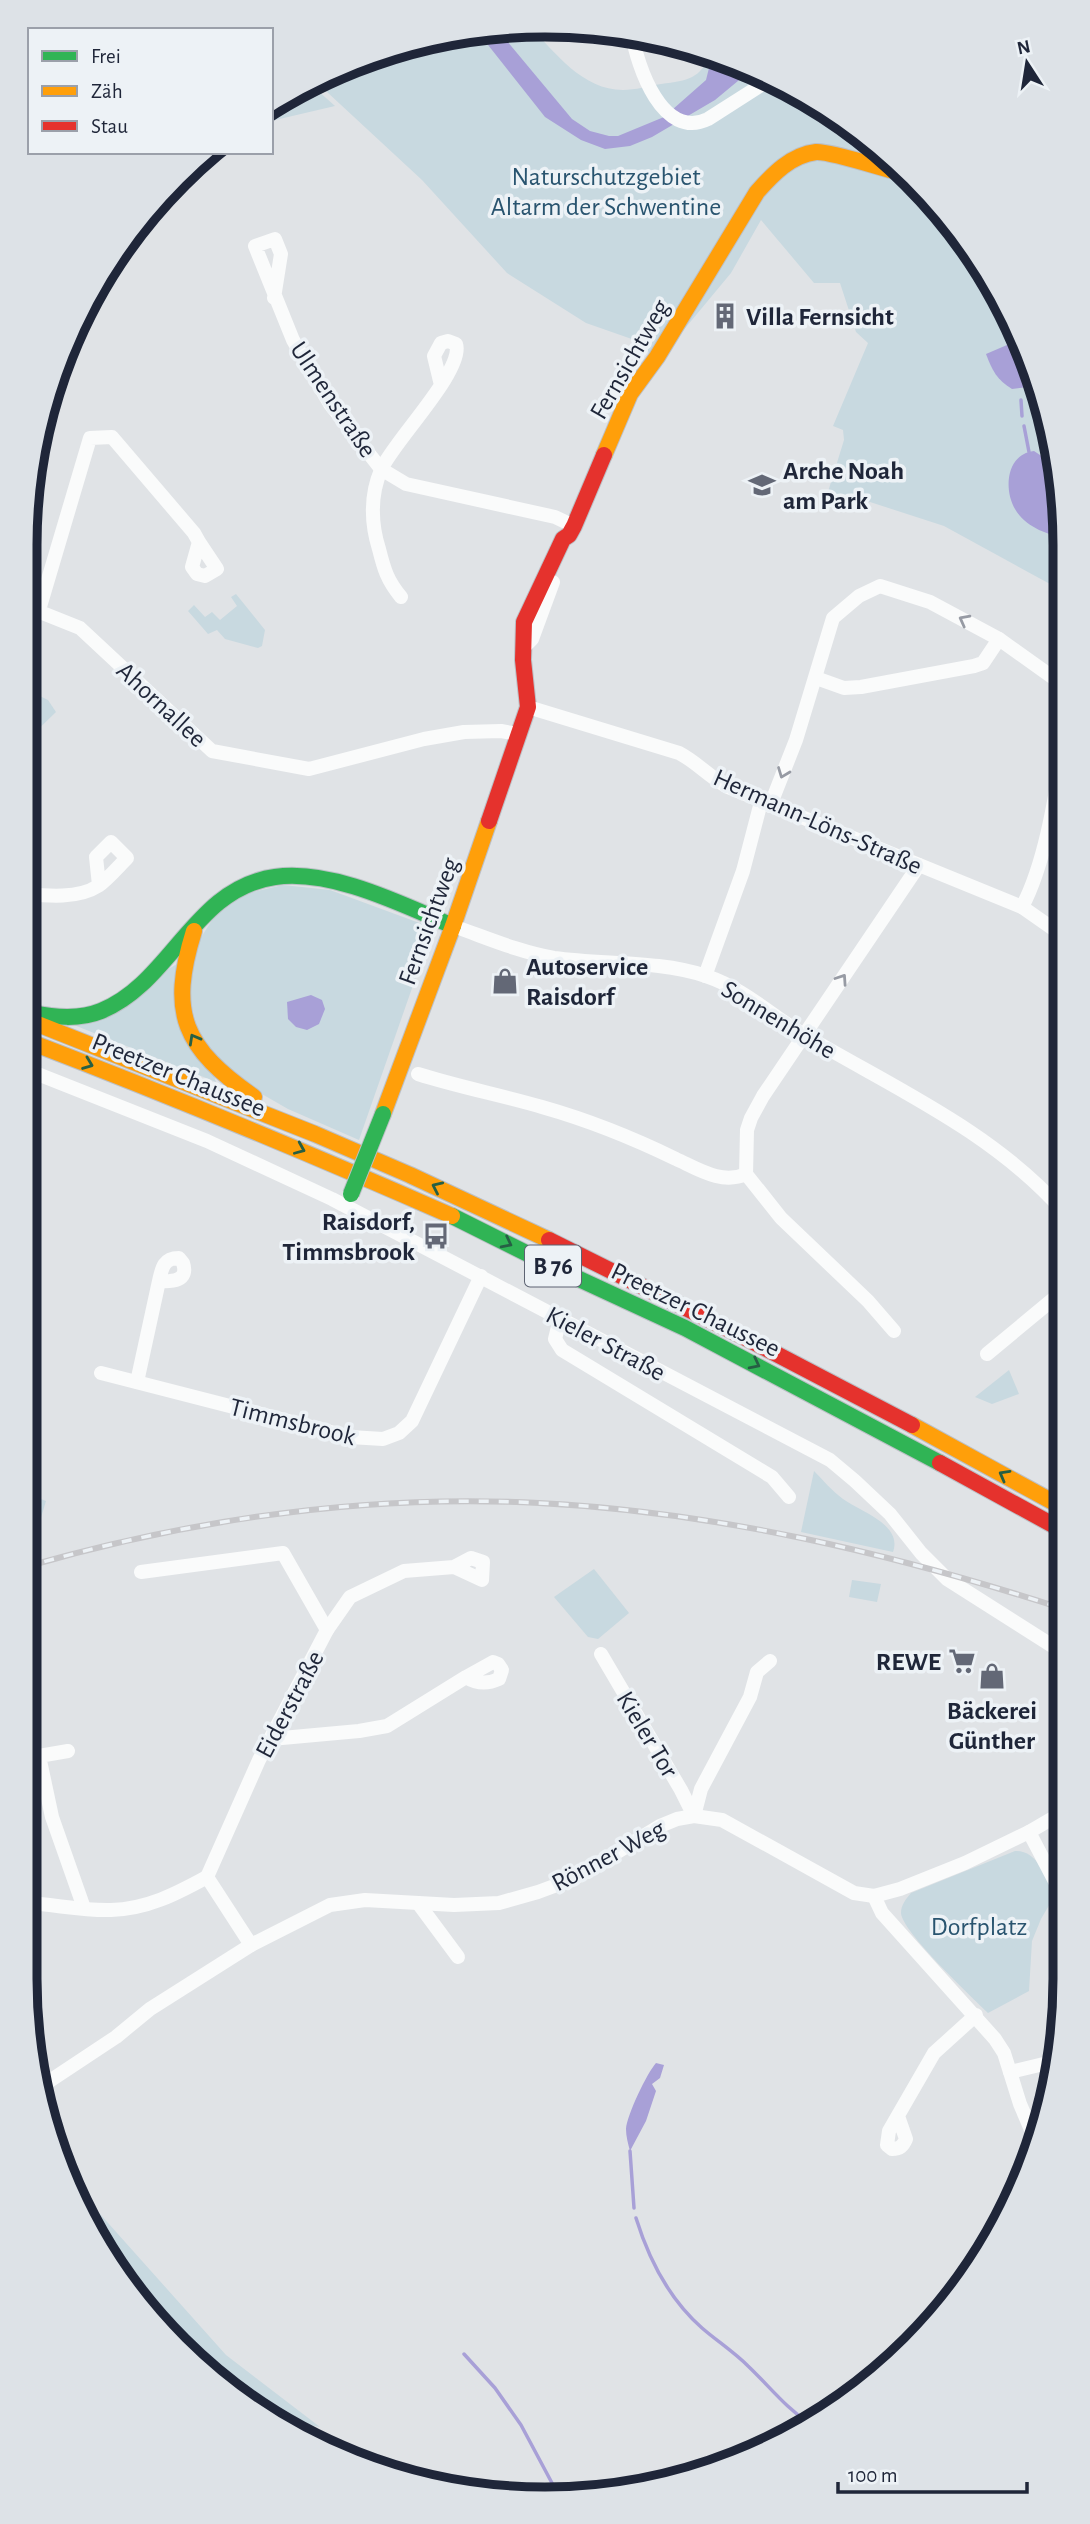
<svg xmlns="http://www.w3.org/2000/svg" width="1090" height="2524" font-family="'Alegreya Sans',sans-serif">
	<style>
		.green { fill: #c8d9e0 }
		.water { fill: #a8a0d7 }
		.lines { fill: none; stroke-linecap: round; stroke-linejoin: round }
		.stream { stroke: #a8a0d7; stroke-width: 3.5 }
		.fast-casing { stroke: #bcc0c6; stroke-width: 18 }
		.slow-casing { stroke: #bcc0c6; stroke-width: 18 }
		.jam-casing { stroke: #bcc0c6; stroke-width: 18 }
		.street { stroke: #fafbfb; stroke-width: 14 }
		.fast { stroke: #30b455; stroke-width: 16 }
		.slow { stroke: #ff9f0a; stroke-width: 16 }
		.jam { stroke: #e5322d; stroke-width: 16 }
		.rail-casing { stroke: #c6c6c9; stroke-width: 6 }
		.rail { stroke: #edf2f6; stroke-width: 3.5; stroke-dasharray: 10; stroke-linecap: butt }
		.fast-bridge-casing { stroke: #bcc0c6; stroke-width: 18; stroke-linecap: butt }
		.fast-bridge { stroke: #30b455; stroke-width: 16 }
		.oneway { stroke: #979ba4 }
		.oneway2 { stroke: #265f44 }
		.labels { text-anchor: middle; stroke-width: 7; stroke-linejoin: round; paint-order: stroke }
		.shield { fill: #edf2f6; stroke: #5d6372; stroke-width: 2 }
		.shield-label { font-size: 24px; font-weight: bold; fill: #1f2639 }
		.park-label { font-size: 26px; fill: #29546f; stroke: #edf2f6 }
		.poi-label { font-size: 26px; font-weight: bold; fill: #1f2639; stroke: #edf2f6; text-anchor: start }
		.street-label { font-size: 26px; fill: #1f2639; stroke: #edf2f6 }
		.rim { fill: none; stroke: #1f2639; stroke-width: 9 }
	</style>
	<rect width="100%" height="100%" fill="#e0e3e6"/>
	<g class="green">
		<path d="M511 26H530C555 53 583 90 623 90 635 90 649 86 661 84 689 80 699 80 712 52L835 112 958 228 1026 345 1061 477V590L944 526 870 502 823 508 844 440 843 430 833 426 868 343 856 332 840 283H814L761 220 731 273 667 350 650 358 646 344 586 323 507 273 422 180 313 79 411 42Z"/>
		<polygon points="308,82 335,106 271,121 271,105"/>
		<polygon points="236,594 265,630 262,646 258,648 225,639 217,630 208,634 188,611 194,605 205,617 212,612 220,620 237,606 231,597"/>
		<polygon points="25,689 48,700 56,712 25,742"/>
		<polygon points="283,885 330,890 433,928 359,1140 288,1109 232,1077 202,1046 186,984 193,950 214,917 244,894"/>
		<polygon points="177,964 216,1082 74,1025"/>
		<polygon points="1009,1370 1019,1394 992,1404 975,1397"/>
		<path d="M814 1471C823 1480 832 1491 843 1499 859 1511 903 1524 893 1552L801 1532Z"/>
		<polygon points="25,1493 46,1501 31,1551 25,1553"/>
		<polygon points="594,1569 629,1613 598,1639 588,1637 554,1597"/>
		<polygon points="852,1580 881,1584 877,1602 849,1597"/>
		<path d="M1015 1851C1038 1850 1045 1877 1055 1895L1041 1919 1032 1941 1029 1991 988 2013C972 1997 902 1932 901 1913 901 1905 906 1899 911 1893Z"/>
		<polygon points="92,2205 226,2355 320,2427 271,2418 153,2322 94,2239 87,2224"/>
	</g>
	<g class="water">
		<polygon points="496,28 572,119 590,131 609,136 618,136 664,117 706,80 710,64 717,67 721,56 750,71 715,100 652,137 630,146 605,149 581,140 545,117 477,31"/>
		<path d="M1014 342C1033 349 1032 370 1027 387L1012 389C997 380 992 370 986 354Z"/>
		<path d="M1034 451 1052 463V472L1057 478 1061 479V536C1045 535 1023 524 1015 509 1003 488 1007 454 1034 451Z"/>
		<polygon points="311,995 322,1000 325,1009 319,1024 307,1030 296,1027 288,1019 287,1002"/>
		<path d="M656 2063 664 2065 660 2078 652 2084 656 2091 646 2121 630 2151C628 2144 626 2136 626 2129 627 2115 647 2073 656 2063Z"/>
	</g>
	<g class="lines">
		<g class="stream">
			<polyline points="1021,400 1022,416"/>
			<polyline points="1024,426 1029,452"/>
			<polyline points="630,2151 634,2208"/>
			<path d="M636 2218C649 2260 669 2299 702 2328 717 2341 734 2352 748 2366 771 2388 784 2406 811 2425"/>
			<polyline points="464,2354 495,2388 521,2425 560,2498"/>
		</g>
		<g class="fast-casing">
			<g id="fast">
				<path d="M32 1013C54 1017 79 1020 101 1011 171 983 194 888 275 877 332 869 401 904 453 926"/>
				<polyline points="452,1216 564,1272 685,1328 940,1463"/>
			</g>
		</g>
		<g class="slow-casing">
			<g id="slow">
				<path d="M604 455 630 394 657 357 757 192C773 174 791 155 816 152 830 151 881 168 898 172"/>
				<path d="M194 931C168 1014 184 1048 254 1097"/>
				<polyline points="25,1019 315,1134 410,1175 549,1240"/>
				<path d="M25 1040C169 1095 311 1154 452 1216"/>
				<polyline points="383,1114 453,926 489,821"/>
				<polyline points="912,1425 1064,1508"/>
			</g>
		</g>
		<g class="jam-casing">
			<g id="jam">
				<polyline points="489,821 528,707 523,660 524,622 563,539 569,535 574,526 604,455"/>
				<polyline points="549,1240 740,1335 912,1425"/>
				<polyline points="940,1463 1064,1531"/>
			</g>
		</g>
		<g class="street">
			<path d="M632 33C637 67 663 141 708 119L769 80"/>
			<polyline points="274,298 281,254 275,239 255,246 293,340 330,404 381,469 406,484 555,517 574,526"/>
			<path d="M401 597C387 580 384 569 379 549 371 524 370 495 381 470 392 443 465 370 456 344L448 341 441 343 434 356 441 385"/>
			<polyline points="25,606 80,628 212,751 309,769 424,739 464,732 501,731 518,734"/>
			<polyline points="39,610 90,438 112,437 194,533 199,542 192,567 197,574 205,576 217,569 199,542"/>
			<polyline points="524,647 532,639 553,582"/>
			<polyline points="816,678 844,688 861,687 974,666 983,663 999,639"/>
			<path d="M528 707 679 753C698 763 709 777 728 787L1022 907 1062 935"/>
			<polyline points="770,806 796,740 833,618 859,596 880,586 930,602 999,639 1062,684"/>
			<path d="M25 894C47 896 78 899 98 886 108 879 118 867 127 858L111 842 96 857 99 885"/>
			<path d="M1022 907C1044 866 1055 800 1062 754"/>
			<path d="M453 926C485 937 519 952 554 958 604 965 658 960 706 976 747 990 771 1016 806 1036 896 1089 993 1132 1063 1211"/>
			<polyline points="705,976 743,871 761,802"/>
			<polyline points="25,1069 207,1141 332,1199 830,1460 855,1481 890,1514 921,1553 947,1579 1065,1654"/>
			<path d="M418 1074C459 1087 501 1095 542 1107 588 1120 633 1138 676 1159 698 1169 722 1185 746 1174"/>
			<polyline points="560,1319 555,1339 562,1350 772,1477 789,1497"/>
			<polyline points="894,1331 868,1301 781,1218 746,1174 747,1130 751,1118 763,1096 919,865"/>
			<polyline points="987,1354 1063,1291"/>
			<polyline points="101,1373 350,1437 383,1439 399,1433 412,1421 481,1276"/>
			<path d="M137 1382 159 1281C172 1282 189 1281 183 1263L179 1258C164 1258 162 1267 159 1281"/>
			<polyline points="141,1572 283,1553 327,1630 259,1760 207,1877 251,1945"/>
			<polyline points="327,1630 350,1597 404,1571 454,1567 482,1580 483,1562 471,1558 454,1567"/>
			<polyline points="601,1654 681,1790 694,1816"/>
			<path d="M271 1739 359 1731 387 1726 466 1677C477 1684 488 1684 499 1679L502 1670 498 1664 493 1662 466 1677"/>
			<polyline points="68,1751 39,1756 52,1817 84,1908"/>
			<polyline points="694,1816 701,1789 750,1697 757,1672 770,1661"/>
			<polyline points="1029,1832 1060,1891 1065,1897"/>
			<polyline points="874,1896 882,1913 995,2039 1004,2053 1020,2104 1038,2146"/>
			<path d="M25 1903C53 1904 82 1911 111 1910 147 1909 176 1894 207 1877"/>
			<polyline points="418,1903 458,1957"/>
			<polyline points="1010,2072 1052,2062"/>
			<polyline points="42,2086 116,2037 150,2009 251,1945 330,1905 365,1900 454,1905 499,1903 538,1892 573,1879 660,1826 677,1819 694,1816 722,1820 854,1893 874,1896 900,1889 965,1863 1029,1832 1065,1811"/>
			<path d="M898 2116 906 2139C903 2146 900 2149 892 2149L887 2145 889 2131 934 2053 976 2015"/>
		</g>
		<use href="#fast" class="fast"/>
		<use href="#slow" class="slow"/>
		<use href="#jam" class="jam"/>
		<g class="rail-casing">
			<path id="rail" d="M25 1567C192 1519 365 1494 539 1503 718 1512 894 1554 1064 1609"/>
		</g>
		<use href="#rail" class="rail"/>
		<g class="fast-bridge-casing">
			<polyline id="fast-bridge" points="351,1194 383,1114"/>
		</g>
		<use href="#fast-bridge" class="fast-bridge"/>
	</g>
	<defs><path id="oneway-chevron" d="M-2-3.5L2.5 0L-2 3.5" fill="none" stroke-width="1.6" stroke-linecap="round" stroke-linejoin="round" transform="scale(1.75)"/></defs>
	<g class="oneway">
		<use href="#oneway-chevron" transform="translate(964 620) rotate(-152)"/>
		<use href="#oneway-chevron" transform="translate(783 773) rotate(111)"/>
		<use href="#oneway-chevron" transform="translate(842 979) rotate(-56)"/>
	</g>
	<g class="oneway2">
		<use href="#oneway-chevron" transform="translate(194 1039) rotate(-119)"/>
		<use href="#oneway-chevron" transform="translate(88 1064) rotate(21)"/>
		<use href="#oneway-chevron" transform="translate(300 1149) rotate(23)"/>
		<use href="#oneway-chevron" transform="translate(437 1187) rotate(-155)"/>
		<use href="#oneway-chevron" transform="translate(507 1243) rotate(27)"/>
		<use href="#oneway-chevron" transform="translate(755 1364) rotate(27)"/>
		<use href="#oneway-chevron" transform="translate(1004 1475) rotate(-151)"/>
	</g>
	<defs>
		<g id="building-bare" transform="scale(2.1)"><path d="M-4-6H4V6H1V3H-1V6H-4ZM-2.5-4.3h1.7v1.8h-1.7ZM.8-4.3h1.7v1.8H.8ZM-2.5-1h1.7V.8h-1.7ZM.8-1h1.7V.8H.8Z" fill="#636876" stroke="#edf2f6" stroke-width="2.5" paint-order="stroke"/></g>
		<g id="school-bare" transform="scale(2.1)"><path d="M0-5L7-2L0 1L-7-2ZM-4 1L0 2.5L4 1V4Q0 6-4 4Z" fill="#636876" stroke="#edf2f6" stroke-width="2.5" paint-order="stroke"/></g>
		<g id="shop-bare" transform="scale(2.1)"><path d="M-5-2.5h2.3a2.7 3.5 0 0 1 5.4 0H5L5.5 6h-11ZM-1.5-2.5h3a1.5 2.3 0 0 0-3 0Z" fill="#636876" stroke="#edf2f6" stroke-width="2.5" paint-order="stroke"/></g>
		<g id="bus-bare" transform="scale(2.1)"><path d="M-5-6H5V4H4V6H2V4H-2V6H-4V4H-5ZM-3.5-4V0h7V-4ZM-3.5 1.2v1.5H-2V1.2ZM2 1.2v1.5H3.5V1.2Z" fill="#636876" stroke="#edf2f6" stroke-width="2.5" paint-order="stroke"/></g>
		<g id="supermarket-bare" transform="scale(2.1)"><path d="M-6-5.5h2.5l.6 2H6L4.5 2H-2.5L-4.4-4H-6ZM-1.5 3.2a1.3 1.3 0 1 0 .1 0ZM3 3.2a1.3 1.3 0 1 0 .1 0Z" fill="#636876" stroke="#edf2f6" stroke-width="2.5" paint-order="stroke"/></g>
	</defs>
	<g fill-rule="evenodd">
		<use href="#building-bare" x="725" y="316"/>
		<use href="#school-bare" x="762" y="485"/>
		<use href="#shop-bare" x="505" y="981"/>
		<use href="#bus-bare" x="436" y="1236"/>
		<use href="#supermarket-bare" x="962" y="1661"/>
		<use href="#shop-bare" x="992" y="1676"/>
	</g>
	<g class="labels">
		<rect class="shield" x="525" y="1245.5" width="56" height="41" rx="5"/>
		<g class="shield-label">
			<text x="553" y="1274">B 76</text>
		</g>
		<g class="park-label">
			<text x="606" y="185">Naturschutzgebiet<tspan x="606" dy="30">Altarm der Schwentine</tspan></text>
			<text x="979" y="1935">Dorfplatz</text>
		</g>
		<g class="poi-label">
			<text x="746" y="325">Villa Fernsicht</text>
			<text x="783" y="479">Arche Noah<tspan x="783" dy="30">am Park</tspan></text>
			<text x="526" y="975">Autoservice<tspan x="526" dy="30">Raisdorf</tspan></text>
			<text x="415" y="1230" text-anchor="end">Raisdorf,<tspan x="415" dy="30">Timmsbrook</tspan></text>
			<text x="941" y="1670" text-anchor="end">REWE</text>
			<text x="992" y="1719" text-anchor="middle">Bäckerei<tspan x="992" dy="30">Günther</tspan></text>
		</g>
		<g class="street-label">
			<text transform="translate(629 359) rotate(-60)" y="9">Fernsichtweg</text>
			<text transform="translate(334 399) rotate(56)" y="9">Ulmenstraße</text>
			<text transform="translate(162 704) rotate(43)" y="9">Ahornallee</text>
			<text transform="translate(818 821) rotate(24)" y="9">Hermann-Löns-Straße</text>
			<text transform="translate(428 921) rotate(-70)" y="9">Fernsichtweg</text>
			<text transform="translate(779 1019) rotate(31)" y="9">Sonnenhöhe</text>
			<text transform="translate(179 1074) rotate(22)" y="9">Preetzer Chaussee</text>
			<text transform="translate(696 1309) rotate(26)" y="9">Preetzer Chaussee</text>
			<text transform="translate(606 1343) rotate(28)" y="9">Kieler Straße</text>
			<text transform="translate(293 1421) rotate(14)" y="9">Timmsbrook</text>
			<text transform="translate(289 1704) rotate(-62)" y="9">Eiderstraße</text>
			<text transform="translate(648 1734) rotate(59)" y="9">Kieler Tor</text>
			<text transform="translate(608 1855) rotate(-28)" y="9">Rönner Weg</text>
		</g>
	</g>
	<path d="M0 0H1090V2524H0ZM545 37H545A508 508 0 0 1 1053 545V1979A508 508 0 0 1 545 2487H545A508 508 0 0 1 37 1979V545A508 508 0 0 1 545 37Z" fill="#dde2e7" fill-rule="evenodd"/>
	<path class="rim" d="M545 37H545A508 508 0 0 1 1053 545V1979A508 508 0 0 1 545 2487H545A508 508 0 0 1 37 1979V545A508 508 0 0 1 545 37Z"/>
	<rect x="28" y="28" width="245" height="126" fill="#edf2f6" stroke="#9ba0aa" stroke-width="2"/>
	<rect x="42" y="51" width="35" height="10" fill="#30b455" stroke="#9ba0aa" stroke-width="2"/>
	<text x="91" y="63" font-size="21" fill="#1f2639">Frei</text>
	<rect x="42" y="86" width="35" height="10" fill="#ff9f0a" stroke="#9ba0aa" stroke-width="2"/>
	<text x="91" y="98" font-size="21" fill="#1f2639">Zäh</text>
	<rect x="42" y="121" width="35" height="10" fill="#e5322d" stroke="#9ba0aa" stroke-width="2"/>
	<text x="91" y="133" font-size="21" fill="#1f2639">Stau</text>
	<g transform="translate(1027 63) rotate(348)" stroke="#edf2f6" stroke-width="5" paint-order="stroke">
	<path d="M0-5L12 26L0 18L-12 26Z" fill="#1f2639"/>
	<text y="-10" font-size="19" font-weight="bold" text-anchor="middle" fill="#1f2639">N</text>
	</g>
	<path d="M838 2482v10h189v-10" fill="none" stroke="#1f2639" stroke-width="3.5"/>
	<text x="848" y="2482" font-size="21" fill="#1f2639" stroke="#edf2f6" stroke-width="5" paint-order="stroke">100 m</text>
</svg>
